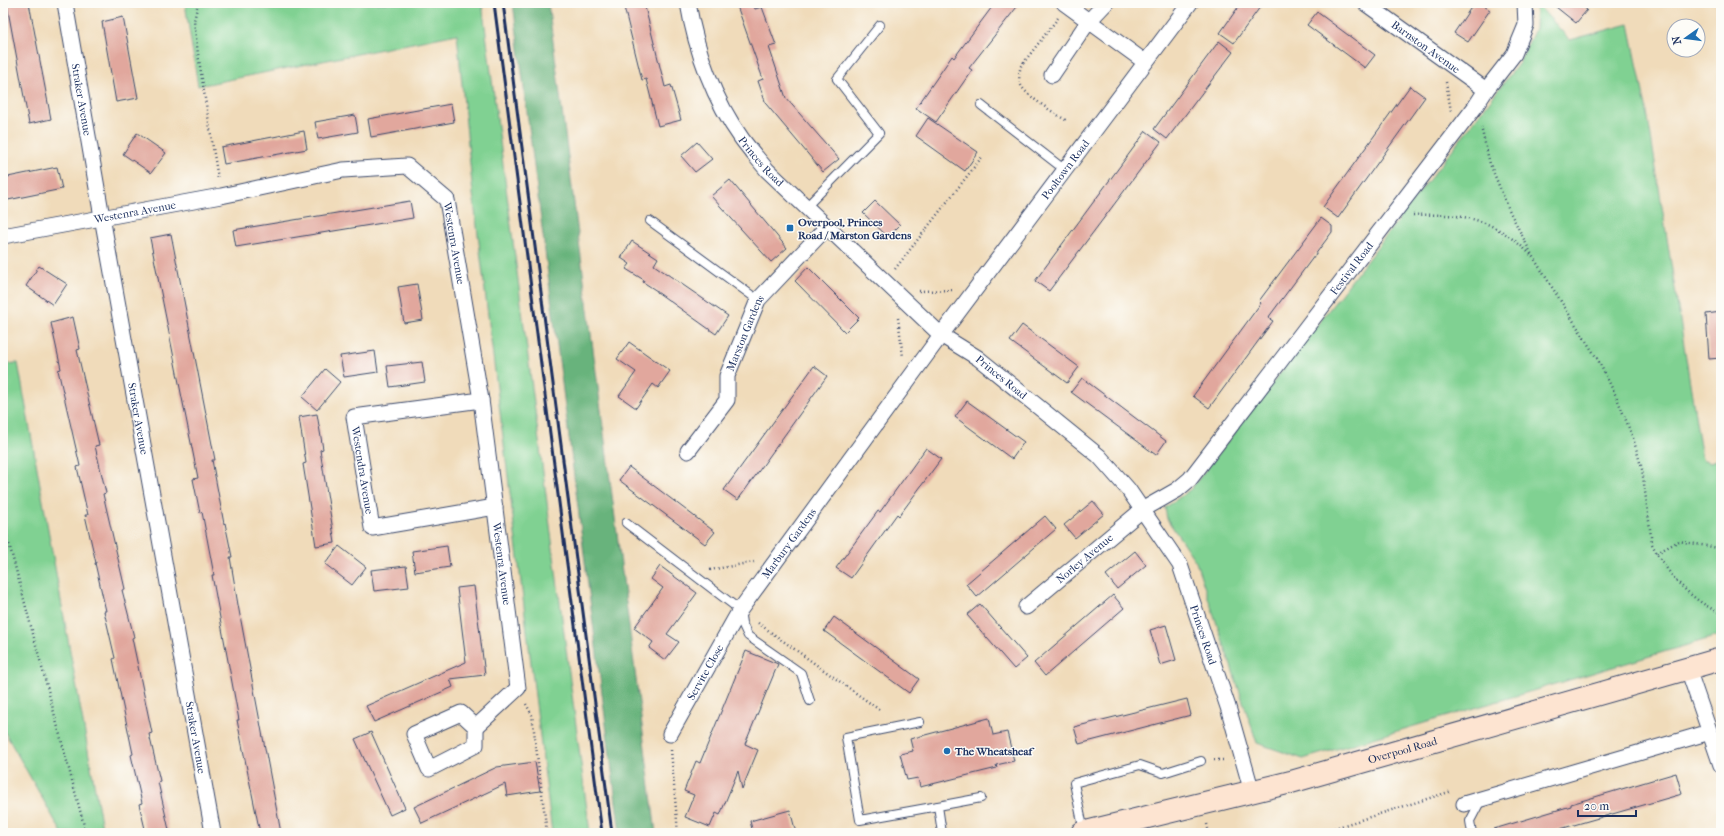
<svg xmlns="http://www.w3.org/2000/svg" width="1724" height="836" font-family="'IM FELL French Canon',serif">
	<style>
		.green { fill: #80d192; stroke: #4e8078 }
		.forest { fill: #68b37c; stroke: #42716d }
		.building { fill: #e1a79d }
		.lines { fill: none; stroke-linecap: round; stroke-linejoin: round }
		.service-casing { stroke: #3b496c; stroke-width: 10 }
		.minor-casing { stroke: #3b496c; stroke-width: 17 }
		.secondary-casing { stroke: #3b496c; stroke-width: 24 }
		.path { stroke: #3b496c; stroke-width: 2.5; stroke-dasharray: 1 3; stroke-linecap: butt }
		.service { stroke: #fff; stroke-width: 8 }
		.minor { stroke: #fff; stroke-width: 15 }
		.secondary { stroke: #fde4d1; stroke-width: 22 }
		.rail { stroke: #1b2f5e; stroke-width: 3 }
		.poi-dot { fill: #1f6fb2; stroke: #fdfcf7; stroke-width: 1.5 }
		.labels { text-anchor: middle; stroke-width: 3; stroke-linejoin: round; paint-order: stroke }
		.street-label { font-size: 11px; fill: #1b2f5e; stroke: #fdfcf7 }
		.poi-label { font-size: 11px; font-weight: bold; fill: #1b2f5e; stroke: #fdfcf7; text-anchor: start }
	</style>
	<rect width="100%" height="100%" fill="#fdfcf7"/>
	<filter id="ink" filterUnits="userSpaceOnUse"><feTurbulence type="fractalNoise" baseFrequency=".025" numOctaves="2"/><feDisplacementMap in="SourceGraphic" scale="8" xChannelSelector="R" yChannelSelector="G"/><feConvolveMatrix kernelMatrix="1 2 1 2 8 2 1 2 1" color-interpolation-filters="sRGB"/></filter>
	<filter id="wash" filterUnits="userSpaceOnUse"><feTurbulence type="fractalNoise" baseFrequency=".012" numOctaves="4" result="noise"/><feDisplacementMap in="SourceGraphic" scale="16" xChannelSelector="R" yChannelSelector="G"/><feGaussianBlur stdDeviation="0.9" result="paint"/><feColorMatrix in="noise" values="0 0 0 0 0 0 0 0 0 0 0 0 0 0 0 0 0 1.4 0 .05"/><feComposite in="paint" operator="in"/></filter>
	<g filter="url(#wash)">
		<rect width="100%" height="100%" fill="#f0dbba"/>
		<g class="green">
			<polygon points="185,3 482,3 590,833 552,833 473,194 457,34 198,86"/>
			<polygon points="1536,3 1570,40 1629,24 1647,112 1702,459 1710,462 1721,458 1721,635 1303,759 1257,743 1196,562 1167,519 1165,508 1191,489 1519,63 1535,29"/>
			<polygon points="18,363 103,833 62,833 3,729 3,364"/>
		</g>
		<polygon class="forest" points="513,3 548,3 656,833 620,833"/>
		<g id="blocks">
			<g class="building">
				<polygon points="19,3 29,3 51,119 29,124 7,5"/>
				<polygon points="623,3 644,3 665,87 671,85 681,120 658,126 646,79 642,80"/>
				<polygon points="736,3 753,3 755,9 762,7 776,45 769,47 786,98 839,159 823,172 766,104 758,81 763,79"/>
				<polygon points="995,3 1020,3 969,68 972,70 936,122 916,108 952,56 954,58"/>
				<polygon points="1241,3 1263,3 1234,43 1220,33"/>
				<polygon points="1474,3 1479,3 1490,10 1468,42 1454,33"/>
				<polygon points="1551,3 1578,3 1587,10 1576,23"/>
				<polygon points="1317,12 1375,55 1365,68 1307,25"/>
				<polygon points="123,17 138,98 116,102 102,22"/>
				<polygon points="1219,41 1233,52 1167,139 1154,129"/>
				<polygon points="1410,86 1425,97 1338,218 1323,207"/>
				<polygon points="451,104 454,122 371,137 368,119"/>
				<polygon points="355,115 358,132 318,139 315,122"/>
				<polygon points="928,118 978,152 965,171 916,136"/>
				<polygon points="304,131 307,149 224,164 221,147"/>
				<polygon points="1146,131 1161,142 1049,291 1035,281"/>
				<polygon points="137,133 166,153 151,173 123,154"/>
				<polygon points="697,142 712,159 695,172 681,156"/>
				<polygon points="57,167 62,189 3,201 3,178"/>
				<polygon points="730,180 787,248 771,262 711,196"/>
				<polygon points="410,201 413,218 236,247 233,230"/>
				<polygon points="875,201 900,225 888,237 863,213"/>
				<polygon points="1321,218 1332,226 1332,232 1268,318 1273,321 1209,408 1193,396 1261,303 1259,301"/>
				<polygon points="171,234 215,460 212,460 224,524 225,523 232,557 230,557 238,605 281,833 260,833 237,720 239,720 212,575 214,575 202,512 200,513 193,479 198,478 150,238"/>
				<polygon points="632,241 658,258 654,265 728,316 716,334 657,292 657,291 643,282 644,280 626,269 630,264 621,258"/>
				<polygon points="39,266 67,284 53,305 26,286"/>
				<polygon points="808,267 859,318 845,332 795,281"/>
				<polygon points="417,284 423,320 404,323 398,287"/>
				<polygon points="1721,312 1721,358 1709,359 1706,314"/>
				<polygon points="73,317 80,349 77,350 99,445 95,446 106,493 103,494 125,589 122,590 134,637 132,638 152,733 149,734 160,781 158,782 169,830 156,833 146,833 139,804 142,803 131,755 133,754 113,659 115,658 104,611 106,611 95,563 96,563 85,515 88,515 77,467 80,466 58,370 61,369 51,323"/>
				<polygon points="1022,325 1079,367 1067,383 1010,341"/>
				<polygon points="629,342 670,371 658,388 653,384 636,408 619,396 636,372 617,359"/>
				<polygon points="375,351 378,372 344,377 340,356"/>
				<polygon points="422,362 425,382 390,387 387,366"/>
				<polygon points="814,366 827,376 738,500 724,490"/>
				<polygon points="325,369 340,382 317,410 302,397"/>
				<polygon points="1082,378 1166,441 1156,455 1071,392"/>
				<polygon points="967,401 1024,442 1012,459 955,417"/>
				<polygon points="317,414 323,449 320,450 335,543 316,546 303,464 306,463 299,417"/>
				<polygon points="926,448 941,459 899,516 897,514 851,578 836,568 878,511 880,512"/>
				<polygon points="629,467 715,532 705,544 619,480"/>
				<polygon points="1093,501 1104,514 1075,538 1064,525"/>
				<polygon points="1045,516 1056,529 977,597 966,584"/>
				<polygon points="339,546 366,567 352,585 325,564"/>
				<polygon points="447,546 450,567 415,572 412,551"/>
				<polygon points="1135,551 1146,565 1117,589 1106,575"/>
				<polygon points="406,566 409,587 374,591 371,570"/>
				<polygon points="660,566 697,593 667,634 679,642 665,660 649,648 653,642 634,628 663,588 651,579"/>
				<polygon points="474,586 485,675 450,679 453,687 374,722 366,706 466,662 457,588"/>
				<polygon points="1113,595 1124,608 1045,676 1034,663"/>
				<polygon points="980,604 1027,658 1014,669 967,615"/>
				<polygon points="834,617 919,679 909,693 824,631"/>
				<polygon points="1166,625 1176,660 1160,665 1150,630"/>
				<polygon points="746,651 778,664 745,744 758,750 742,789 738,771 720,815 716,813 710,827 685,817 694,795 684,791 696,761 700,763"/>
				<polygon points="1187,699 1191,715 1079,744 1074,727"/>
				<polygon points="989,718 993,735 1007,732 1014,761 996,765 997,768 920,787 918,778 907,780 900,754 913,751 910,739"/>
				<polygon points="371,732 405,808 390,815 355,739"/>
				<polygon points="535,762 540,791 507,796 505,784 422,823 414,807 497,767"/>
				<polygon points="1676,773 1682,794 1546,833 1495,833 1494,829 1571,806 1571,804"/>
				<polygon points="790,810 796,833 753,833 750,821"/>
			</g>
		</g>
	</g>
	<g filter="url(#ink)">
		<use href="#blocks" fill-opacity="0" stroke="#3b496c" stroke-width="1"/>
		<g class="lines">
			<g class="service-casing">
				<g id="service">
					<polyline points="981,105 1065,170"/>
					<polyline points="806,207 879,133 837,79 880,25"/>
					<polyline points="650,221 758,300"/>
					<polyline points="626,523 740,610 742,623 748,636 801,673 810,701"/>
					<polyline points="920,722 846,737 860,820 938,806"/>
					<polyline points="1084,832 1074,783 1140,765 1163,773 1201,761"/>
					<polyline points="942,833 938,806 981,798"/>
					<polyline points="1472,833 1470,821 1481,800"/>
				</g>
			</g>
			<g class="minor-casing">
				<g id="minor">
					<path id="s1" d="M65 3 102 217 213 833"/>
					<path id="s2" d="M688 3C696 51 714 100 742 139 750 150 759 160 767 170L941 335 978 358 1099 456 1128 489 1180 565 1228 707 1252 792"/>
					<polyline points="1064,3 1145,62"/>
					<path id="s3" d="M1365 3 1486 90"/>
					<polyline points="1052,75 1088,22 1106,3"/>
					<path id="s4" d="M3 236 221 196 343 170 407 166 447 200 481 400 518 688 476 727"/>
					<path id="s5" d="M481 400 354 417 372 528 495 507"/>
					<path id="s6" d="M688 451 727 400V376L758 300 827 227"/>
					<path id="s7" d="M1026 607 1142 510 1177 490 1190 479 1475 107 1486 90 1514 54 1526 25 1525 3"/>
					<polyline points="1688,669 1721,765"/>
					<polygon points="461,713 476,727 476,745 429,769 414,734"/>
					<path id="s8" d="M670 734 740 610 941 335 1190 3"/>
					<polyline points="1464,804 1710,732"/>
				</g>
			</g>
			<g class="secondary-casing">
				<g id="secondary">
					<path id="s9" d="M1082 833 1291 782 1721 659"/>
				</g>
			</g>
			<g class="path">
				<polyline points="198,3 194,21 198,54 218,179"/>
				<path d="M1058 18 1021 66C1019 72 1018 81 1022 87 1028 97 1056 114 1067 121"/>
				<polyline points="1446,82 1451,111"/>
				<path d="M1481 127 1490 164 1510 212 1533 257 1598 360 1617 398 1633 438 1642 469 1652 544C1666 573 1691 601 1721 613"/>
				<path d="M1413 215C1465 213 1493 218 1531 255"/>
				<polyline points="895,269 982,157"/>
				<polyline points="919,291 954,290"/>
				<polyline points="898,318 903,357"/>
				<polyline points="3,521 86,833"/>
				<polyline points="1657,553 1679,541 1718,548 1721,550"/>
				<polyline points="710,570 754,562"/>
				<polyline points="758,623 881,711"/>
				<polyline points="526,704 532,715 547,833"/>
				<polyline points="671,750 678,833"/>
				<polyline points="1214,760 1225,760"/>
				<polyline points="1207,824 1209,833"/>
				<polyline points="1319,833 1452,791"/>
			</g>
			<use href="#service" class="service"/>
			<use href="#minor" class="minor"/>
			<use href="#secondary" class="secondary"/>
			<g class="rail">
				<polyline points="494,3 602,833"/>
				<polyline points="503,3 612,833"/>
			</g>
		</g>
	</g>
	<g class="poi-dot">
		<rect x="786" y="224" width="8" height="8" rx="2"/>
		<circle cx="947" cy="751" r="4"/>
	</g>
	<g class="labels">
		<g class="street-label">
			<text dy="4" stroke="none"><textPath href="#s3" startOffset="75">Barnston Avenue</textPath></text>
			<text dy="4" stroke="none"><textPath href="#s1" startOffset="98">Straker Avenue</textPath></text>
			<text dy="4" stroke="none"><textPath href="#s2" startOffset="177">Princes Road</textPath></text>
			<text dy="4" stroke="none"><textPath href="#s8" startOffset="690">Pooltown Road</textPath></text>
			<text dy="4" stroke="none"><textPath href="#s4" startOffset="134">Westenra Avenue</textPath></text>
			<text dy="4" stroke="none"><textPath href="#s4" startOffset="507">Westenra Avenue</textPath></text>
			<text dy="4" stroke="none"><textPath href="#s7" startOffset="474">Festival Road</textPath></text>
			<text dy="4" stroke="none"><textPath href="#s6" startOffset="135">Marston Gardens</textPath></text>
			<text dy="4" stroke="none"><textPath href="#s2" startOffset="501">Princes Road</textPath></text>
			<text dy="4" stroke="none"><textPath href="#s1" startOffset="422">Straker Avenue</textPath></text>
			<text dy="4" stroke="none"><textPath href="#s5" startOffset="182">Westendra Avenue</textPath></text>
			<text dy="4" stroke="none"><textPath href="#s8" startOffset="225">Marbury Gardens</textPath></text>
			<text dy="4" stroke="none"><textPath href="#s7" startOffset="76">Norley Avenue</textPath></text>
			<text dy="4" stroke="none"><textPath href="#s4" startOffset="831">Westenra Avenue</textPath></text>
			<text dy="4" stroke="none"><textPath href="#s2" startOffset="836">Princes Road</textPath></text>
			<text dy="4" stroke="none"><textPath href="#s8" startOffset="71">Servite Close</textPath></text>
			<text dy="4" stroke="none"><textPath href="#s1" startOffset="746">Straker Avenue</textPath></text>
			<text dy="4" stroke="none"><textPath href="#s9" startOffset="331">Overpool Road</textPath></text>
		</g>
		<g class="poi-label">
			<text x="798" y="226">Overpool, Princes<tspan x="798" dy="13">Road / Marston Gardens</tspan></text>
			<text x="955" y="755">The Wheatsheaf</text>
		</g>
	</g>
	<rect width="1724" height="836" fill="none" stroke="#fdfcf7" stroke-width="16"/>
	<g transform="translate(1686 38) rotate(256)"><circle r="19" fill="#fdfcf7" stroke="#a3aaba"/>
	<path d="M0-3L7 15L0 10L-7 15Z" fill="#1f6fb2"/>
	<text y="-6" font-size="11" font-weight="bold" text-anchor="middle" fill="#1b2f5e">N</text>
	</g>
	<path d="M1578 810v6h58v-6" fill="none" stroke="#1b2f5e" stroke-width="2"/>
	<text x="1584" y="810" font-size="12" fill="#1b2f5e" stroke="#fdfcf7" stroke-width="3" paint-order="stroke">20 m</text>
</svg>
